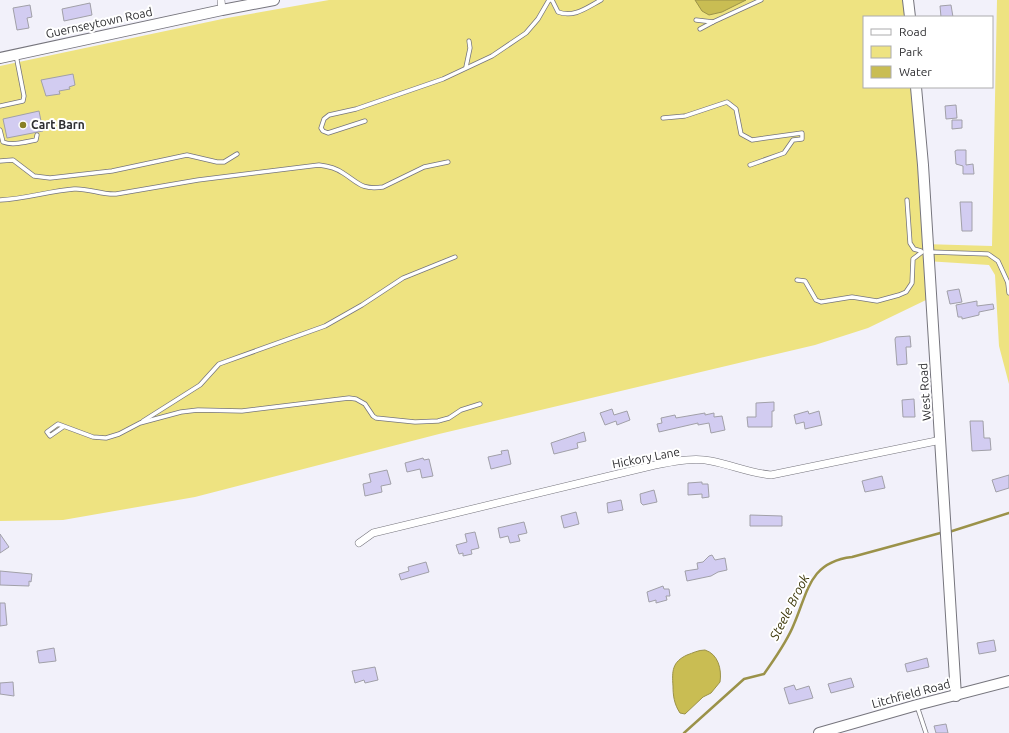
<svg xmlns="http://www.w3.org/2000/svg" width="1009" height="733" font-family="Ubuntu,sans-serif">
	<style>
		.green { fill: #eee381 }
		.water { fill: #c9bd53; stroke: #9b9249 }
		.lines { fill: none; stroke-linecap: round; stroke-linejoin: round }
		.stream { stroke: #9b9249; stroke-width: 2.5 }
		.building { fill: #d2ccf1; stroke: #a1a0a8 }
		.lane-casing { stroke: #76757d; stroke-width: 5 }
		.street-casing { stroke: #76757d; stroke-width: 8 }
		.secondary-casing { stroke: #76757d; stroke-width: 12 }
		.lane { stroke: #fff; stroke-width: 3.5 }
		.street { stroke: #fff; stroke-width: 7 }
		.secondary { stroke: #fff; stroke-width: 10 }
		.poi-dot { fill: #898027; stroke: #fff; stroke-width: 1.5 }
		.labels { text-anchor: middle; stroke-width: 4; stroke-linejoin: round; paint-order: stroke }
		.street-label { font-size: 12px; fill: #2f2f32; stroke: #fff }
		.poi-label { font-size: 12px; font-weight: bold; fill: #2f2f32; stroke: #fff; text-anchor: start }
		.water-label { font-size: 13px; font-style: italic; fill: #3c3708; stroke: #fff }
	</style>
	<rect width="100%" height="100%" fill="#f2f1fa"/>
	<polygon class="green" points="329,0 905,0 908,17 864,17 864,87 912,87 923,244 992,246 997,0 1009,0 1009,384 999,346 995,275 989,265 926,261 926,300 868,328 815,345 439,434 195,497 63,520 0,521 0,66 227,18"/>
	<g class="water">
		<polygon points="695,0 746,0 722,12 709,15 702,11"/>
		<path d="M705 650C718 654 722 669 720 682L711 693 703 697 685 714 680 713C674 704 673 695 673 686 672 671 672 662 687 655 693 653 698 650 705 650Z"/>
	</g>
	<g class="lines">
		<g class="stream">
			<polyline points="949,532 1009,513"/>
			<path d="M684 733 744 679 764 674C775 658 787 642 794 624 808 592 809 562 852 557L944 532"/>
		</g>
	</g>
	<g class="building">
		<polygon points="90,3 92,15 64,21 62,9"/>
		<polygon points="30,5 32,17 27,18 29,28 17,30 13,8"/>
		<polygon points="951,5 953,17 941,17 940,6"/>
		<polygon points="73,74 75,85 69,87 70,89 59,91 60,94 46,96 41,80"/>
		<polygon points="956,105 957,118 946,119 945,106"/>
		<polygon points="39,111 43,131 7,138 3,119"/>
		<polygon points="952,120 962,120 962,128 952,129"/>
		<polygon points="957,150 966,150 966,165 973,164 974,174 963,174 963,166 956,164 955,151"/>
		<polygon points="960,202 972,202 972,231 962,231"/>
		<polygon points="959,289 962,302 950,304 947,291"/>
		<polygon points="977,301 977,306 993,304 994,309 979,312 979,315 962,319 962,317 958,317 956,305"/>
		<polygon points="910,336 911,347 906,347 907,364 897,365 895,339 896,337"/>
		<polygon points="914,399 915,417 903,417 902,400"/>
		<polygon points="774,402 774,411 772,411 772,427 748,427 747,417 756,417 756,403"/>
		<polygon points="612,409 614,415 627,411 630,420 617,425 616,421 605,425 600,413"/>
		<polygon points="808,411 809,414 819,411 822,425 805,429 804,422 796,424 794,415"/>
		<polygon points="705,413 705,415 714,413 714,417 722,416 725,430 711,433 709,423 698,425 698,423 659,432 657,424 662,423 661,418 675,415 676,418"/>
		<polygon points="970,421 983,421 984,438 990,438 991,450 972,451"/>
		<polygon points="584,432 586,441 577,443 578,448 554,454 551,443"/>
		<polygon points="508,450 511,464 491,469 488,457 502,454 501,451"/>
		<polygon points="423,458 424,460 429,459 433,476 422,478 420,469 407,472 405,463"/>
		<polygon points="387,470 391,484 381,486 382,492 365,496 363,484 371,482 369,474"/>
		<polygon points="1009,475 1009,488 996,492 992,480"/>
		<polygon points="882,476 885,488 865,492 862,481"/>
		<polygon points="702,482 702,484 708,484 709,497 702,498 702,494 688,495 688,483"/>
		<polygon points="654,490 657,502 643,505 641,503 640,494"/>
		<polygon points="621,500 623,510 608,513 607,503"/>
		<polygon points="576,512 579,524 564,528 561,516"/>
		<polygon points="750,515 782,516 782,526 750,526"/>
		<polygon points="524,522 527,533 518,535 520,541 510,543 508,536 500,538 498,528"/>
		<polygon points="475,532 479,548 471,550 472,554 463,556 463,553 459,554 456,545 467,542 465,534"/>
		<polygon points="0,534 9,547 0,553"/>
		<polygon points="712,555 715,560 725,558 727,570 718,572 711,576 687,581 685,571 698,569 697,563 703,562 709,556"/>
		<polygon points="426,562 429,572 401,580 399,574 409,571 408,567"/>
		<polygon points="0,571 32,574 31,582 29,581 29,586 0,585"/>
		<polygon points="663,586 664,589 669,589 670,596 666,596 667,600 656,603 656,600 649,602 647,592"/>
		<polygon points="0,603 5,603 7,625 0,626"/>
		<polygon points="994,640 996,651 979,654 977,643"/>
		<polygon points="54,648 56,661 39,663 37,651"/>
		<polygon points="927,658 929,667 907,672 905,664"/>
		<polygon points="375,667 378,680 365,683 364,680 355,683 352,671"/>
		<polygon points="851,678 854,687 831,693 828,684"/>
		<polygon points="13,682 14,696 0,694 0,683"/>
		<polygon points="794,685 796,690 809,686 813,698 789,704 784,688"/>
		<polygon points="946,724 948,733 936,733 934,726"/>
	</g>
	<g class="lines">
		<g class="lane-casing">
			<g id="lane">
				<path d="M549 0H552L558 12C574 18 586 8 601 0"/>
				<polyline points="696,20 713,22 761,0"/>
				<polyline points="700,29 713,22"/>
				<polyline points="466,67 470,48 469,41"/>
				<polyline points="0,106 23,101 24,96 16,55"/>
				<polyline points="663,118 685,116 727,102 736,109 741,134 752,140 802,133 802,139 793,140 784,153 750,165"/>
				<polyline points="365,121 328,133 323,131 321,128 324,119 329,115 356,109 443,79 492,56 526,33 538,19 549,0"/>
				<path d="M0 130 3 142C13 146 25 142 36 140L37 135"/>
				<polyline points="0,161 13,160 34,176 50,178 112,171 187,155 217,162 224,162 237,154"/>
				<path d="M0 200C25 199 49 191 74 189 88 188 102 195 116 194L198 180 319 165C327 166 336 168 343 173 359 183 361 190 383 187L424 167 448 162"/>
				<polyline points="907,200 910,243 914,249 921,251"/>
				<polyline points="930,252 988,254 998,261 1009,285"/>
				<polyline points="797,280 805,281 816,300 821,302 852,297 877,301 899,295 906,292 912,283 913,259 922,252"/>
				<polyline points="1008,284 1009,293"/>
				<polyline points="143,421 200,385 219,364 325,326 362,305 403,278 455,257"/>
				<polyline points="63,427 50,436 47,432 58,424 93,437 106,438 119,434 140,423 181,412 198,410 242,411 349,398 356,399 365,404 373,416 376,418 415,422 438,421 449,418 461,410 480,404"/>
				<polyline points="917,706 926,733"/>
			</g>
		</g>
		<g class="street-casing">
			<g id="street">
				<polyline points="221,0 222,10"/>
				<path d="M359 543 373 533 655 465C672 462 693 457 711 461 732 465 750 473 771 475L941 440"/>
			</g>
		</g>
		<g class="secondary-casing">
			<g id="secondary">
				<polyline points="908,0 910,17"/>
				<polyline points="0,58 222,10 274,0"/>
				<polyline points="916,87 923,165 956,696"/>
				<polyline points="819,733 917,705 1009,681"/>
			</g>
		</g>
		<use href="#lane" class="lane"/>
		<use href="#street" class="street"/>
		<use href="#secondary" class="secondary"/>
	</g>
	<circle class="poi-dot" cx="23" cy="125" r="4"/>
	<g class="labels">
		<g class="street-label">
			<text transform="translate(99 23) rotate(-12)" y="4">Guernseytown Road</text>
			<text transform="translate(925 392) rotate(-94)" y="4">West Road</text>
			<text transform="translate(646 458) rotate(-11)" y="4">Hickory Lane</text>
			<text transform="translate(911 694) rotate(-15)" y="4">Litchfield Road</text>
		</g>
		<g class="poi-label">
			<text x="31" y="129">Cart Barn</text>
		</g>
		<g class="water-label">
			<text transform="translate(789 607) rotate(-63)" y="5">Steele Brook</text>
		</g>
	</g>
	<rect x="863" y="16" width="130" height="72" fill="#ffffff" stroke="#acacad"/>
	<rect x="871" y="29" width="20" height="6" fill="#ffffff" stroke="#acacad"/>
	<text x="899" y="36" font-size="12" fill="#2f2f32">Road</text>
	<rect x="871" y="46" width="20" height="12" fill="#eee381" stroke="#acacad"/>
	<text x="899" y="56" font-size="12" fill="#2f2f32">Park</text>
	<rect x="871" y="66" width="20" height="12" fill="#c9bd53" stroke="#acacad"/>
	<text x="899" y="76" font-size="12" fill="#2f2f32">Water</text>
</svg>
